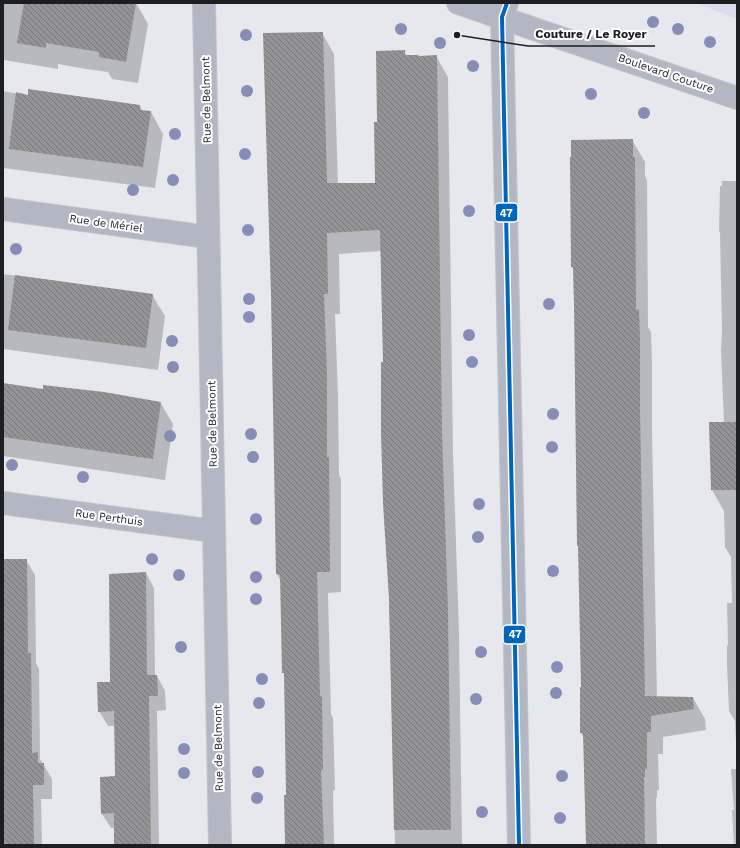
<svg xmlns="http://www.w3.org/2000/svg" width="740" height="848" font-family="'Work Sans',sans-serif">
	<style>
		.built { fill: #d9ddea }
		.shadow { fill: #0003 }
		.building { fill: url(#building-back-hatch) }
		.lines { fill: none; stroke-linecap: round; stroke-linejoin: round }
		.minor-casing { stroke: #c3c4c8; stroke-width: 24 }
		.minor { stroke: #b3b7c4; stroke-width: 22 }
		.bus-1-casing { stroke: #fff; stroke-width: 7 }
		.bus-1 { stroke: #0065bd; stroke-width: 4 }
		.tree { fill: #878db5 }
		.labels { text-anchor: middle; stroke-width: 4; stroke-linejoin: round; paint-order: stroke }
		.street-label { font-size: 11px; fill: #1d1e22; stroke: #fff }
		.leader { fill: none; stroke: #1d1e22; stroke-width: 1.5 }
		.callout-dot { fill: #1d1e22; stroke: #fff; stroke-width: 1.5 }
		.callout-label { font-size: 12px; text-anchor: middle; font-weight: bold; fill: #1d1e22; stroke: #fff; stroke-width: 4; stroke-linejoin: round; paint-order: stroke }
		.line-badge { stroke: #fff; stroke-width: 1.5 }
		.badge-label { font-size: 11px; text-anchor: middle; font-weight: bold; fill: #fff }
	</style>
	<defs>
		<pattern id="building-back-hatch" width="6" height="6" patternUnits="userSpaceOnUse"><rect width="6" height="6" fill="#949395"/><path d="M-1 5l2 2M0 0l6 6M5-1l2 2" fill="none" stroke="#787779"/></pattern>
	</defs>
	<rect width="100%" height="100%" fill="#e6e8ee"/>
	<polygon class="built" points="696,3 737,3 737,19"/>
	<g class="shadow">
		<polygon points="3,3 136,3 148,24 138,83 112,79 108,72 86,69 58,64 58,69 4,60 3,61"/>
		<polygon points="322,33 334,54 338,184 376,184 378,123 404,51 407,56 419,57 436,56 448,77 453,453 459,632 462,845 395,845 381,251 339,254 340,314 335,314 338,395 339,475 341,479 341,592 328,593 331,714 333,718 335,790 333,791 334,845 286,845 288,796 285,675 283,672 281,582 277,574 269,158"/>
		<polygon points="3,91 29,96 140,106 143,112 151,112 163,134 155,188 3,168"/>
		<polygon points="632,140 645,162 645,176 647,180 648,327 651,332 652,362 652,431 657,697 693,698 705,719 706,730 663,737 663,754 658,754 659,790 657,790 657,798 656,798 657,845 587,845 584,738 581,733 581,688 582,688 574,270 572,267"/>
		<polygon points="722,181 737,181 737,766 735,721 729,711 727,665 727,645 728,645 727,603 732,603 731,557 725,547 724,511 712,490 710,423 724,423 721,351 722,330 720,233 719,231 720,186 722,186"/>
		<polygon points="3,274 152,295 165,316 158,370 3,349"/>
		<polygon points="3,384 44,390 160,402 173,424 165,480 3,456"/>
		<polygon points="3,560 26,560 35,575 36,663 39,669 40,759 52,779 52,799 41,799 42,845 3,845"/>
		<polygon points="146,573 154,588 155,676 157,676 165,691 166,710 157,711 159,845 115,845 115,828 111,828 102,814 116,777 115,726 108,726 99,711 112,683"/>
		<polygon points="731,769 737,769 737,845 734,845 732,810 734,810"/>
	</g>
	<g class="building">
		<polygon points="24,3 136,3 126,62 99,57 99,52 46,43 46,48 17,43"/>
		<polygon points="323,32 327,183 375,183 374,122 377,122 376,51 405,50 405,55 418,55 419,56 437,55 442,432 448,611 451,830 394,830 389,599 383,503 381,433 381,362 383,362 380,230 327,233 328,294 324,294 327,373 327,457 329,457 330,572 317,572 320,696 322,696 323,770 321,770 324,845 285,845 284,795 286,795 284,673 282,673 280,575 276,574 271,295 263,33"/>
		<polygon points="28,89 140,105 140,110 151,111 143,167 9,149 16,92 28,95"/>
		<polygon points="633,139 633,157 635,157 636,310 639,309 640,339 640,408 645,696 693,697 694,709 651,716 651,732 647,732 647,769 645,769 645,777 644,777 645,845 586,845 583,733 580,733 580,687 581,687 578,546 577,546 574,304 573,267 571,267 570,157 571,157 571,140"/>
		<polygon points="15,275 153,294 146,348 8,330"/>
		<polygon points="3,383 43,389 43,385 104,392 161,402 153,459 3,437"/>
		<polygon points="709,422 737,422 737,490 711,490"/>
		<polygon points="3,559 27,559 28,653 31,653 32,753 38,752 38,763 44,763 44,785 33,785 34,845 3,845"/>
		<polygon points="146,572 147,675 157,675 158,696 149,696 151,845 114,845 114,813 101,814 100,777 115,776 114,711 98,712 97,682 110,682 109,574"/>
	</g>
	<g class="lines">
		<g class="minor-casing">
			<g id="minor">
				<polyline points="204,3 220,845"/>
				<polyline points="458,3 737,98"/>
				<polyline points="507,3 502,17 519,845"/>
				<polyline points="3,209 208,237"/>
				<polyline points="3,503 214,531"/>
			</g>
		</g>
		<use href="#minor" class="minor"/>
		<g class="bus-1-casing">
			<polyline id="bus-1" points="507,3 502,17 519,845"/>
		</g>
		<use href="#bus-1" class="bus-1"/>
	</g>
	<g class="tree">
		<circle cx="653" cy="22" r="6"/>
		<circle cx="401" cy="29" r="6"/>
		<circle cx="678" cy="29" r="6"/>
		<circle cx="246" cy="35" r="6"/>
		<circle cx="710" cy="42" r="6"/>
		<circle cx="440" cy="43" r="6"/>
		<circle cx="473" cy="66" r="6"/>
		<circle cx="247" cy="91" r="6"/>
		<circle cx="591" cy="94" r="6"/>
		<circle cx="644" cy="113" r="6"/>
		<circle cx="175" cy="134" r="6"/>
		<circle cx="245" cy="154" r="6"/>
		<circle cx="173" cy="180" r="6"/>
		<circle cx="133" cy="190" r="6"/>
		<circle cx="469" cy="211" r="6"/>
		<circle cx="248" cy="230" r="6"/>
		<circle cx="16" cy="249" r="6"/>
		<circle cx="249" cy="299" r="6"/>
		<circle cx="549" cy="304" r="6"/>
		<circle cx="249" cy="317" r="6"/>
		<circle cx="469" cy="335" r="6"/>
		<circle cx="172" cy="341" r="6"/>
		<circle cx="472" cy="362" r="6"/>
		<circle cx="173" cy="367" r="6"/>
		<circle cx="553" cy="414" r="6"/>
		<circle cx="251" cy="434" r="6"/>
		<circle cx="170" cy="436" r="6"/>
		<circle cx="552" cy="447" r="6"/>
		<circle cx="253" cy="457" r="6"/>
		<circle cx="12" cy="465" r="6"/>
		<circle cx="83" cy="477" r="6"/>
		<circle cx="479" cy="504" r="6"/>
		<circle cx="256" cy="519" r="6"/>
		<circle cx="478" cy="537" r="6"/>
		<circle cx="152" cy="559" r="6"/>
		<circle cx="553" cy="571" r="6"/>
		<circle cx="179" cy="575" r="6"/>
		<circle cx="256" cy="577" r="6"/>
		<circle cx="256" cy="599" r="6"/>
		<circle cx="181" cy="647" r="6"/>
		<circle cx="481" cy="652" r="6"/>
		<circle cx="557" cy="667" r="6"/>
		<circle cx="262" cy="679" r="6"/>
		<circle cx="556" cy="693" r="6"/>
		<circle cx="476" cy="699" r="6"/>
		<circle cx="259" cy="703" r="6"/>
		<circle cx="184" cy="749" r="6"/>
		<circle cx="258" cy="772" r="6"/>
		<circle cx="184" cy="773" r="6"/>
		<circle cx="562" cy="776" r="6"/>
		<circle cx="257" cy="798" r="6"/>
		<circle cx="482" cy="812" r="6"/>
		<circle cx="560" cy="818" r="6"/>
	</g>
	<g class="labels">
		<g class="street-label">
			<text transform="translate(666 73) rotate(19)" y="4">Boulevard Couture</text>
			<text transform="translate(206 100) rotate(-91)" y="4">Rue de Belmont</text>
			<text transform="translate(106 223) rotate(8)" y="4">Rue de Mériel</text>
			<text transform="translate(212 424) rotate(-91)" y="4">Rue de Belmont</text>
			<text transform="translate(109 517) rotate(8)" y="4">Rue Perthuis</text>
			<text transform="translate(218 748) rotate(-91)" y="4">Rue de Belmont</text>
		</g>
	</g>
	<path class="leader" d="M457 35L528 46H655"/>
	<circle class="callout-dot" cx="457" cy="35" r="4"/>
	<g class="callout-label">
		<text x="591" y="38">Couture / Le Royer</text>
	</g>
	<g class="line-badge">
		<rect x="495" y="203" width="23" height="19" rx="4" fill="#0065bd"/>
		<rect x="503" y="625" width="23" height="19" rx="4" fill="#0065bd"/>
	</g>
	<g class="badge-label">
		<text x="506" y="217">47</text>
		<text x="515" y="638">47</text>
	</g>
	<rect width="740" height="848" fill="none" stroke="#1d1e22" stroke-width="8"/>
</svg>
